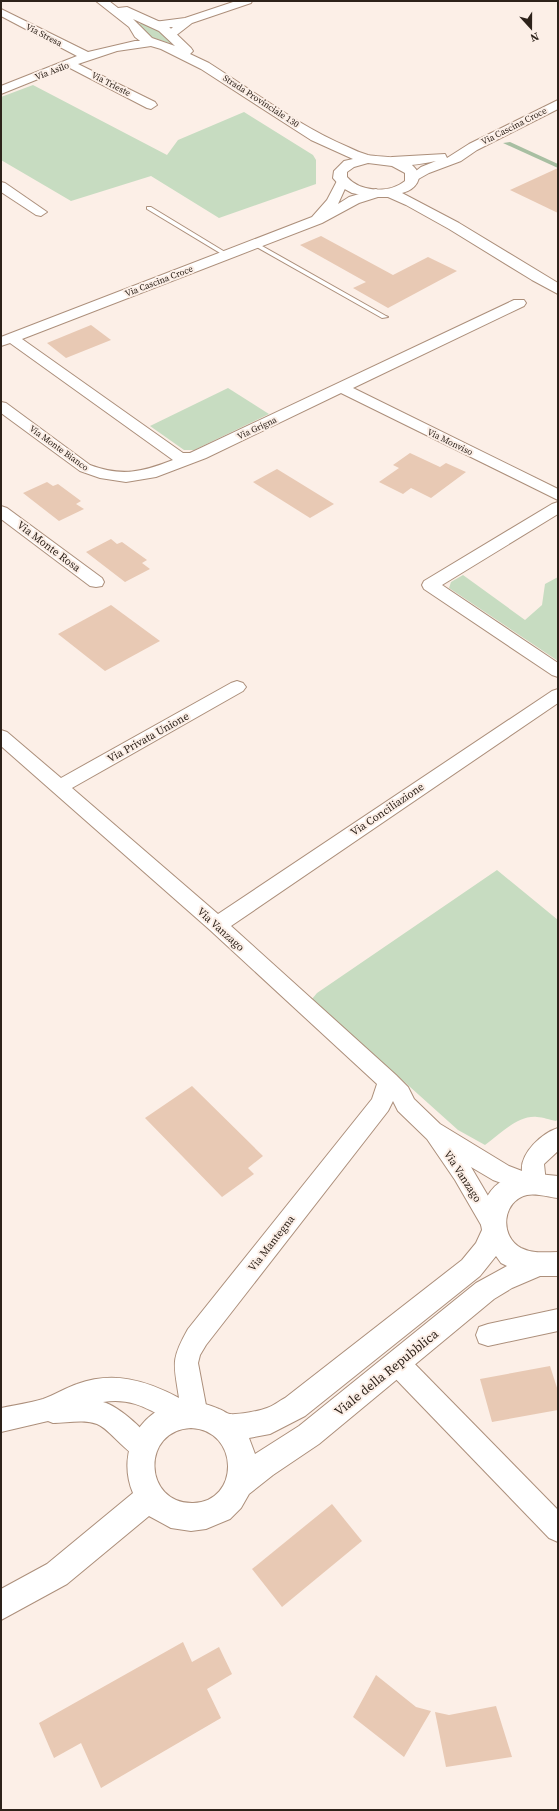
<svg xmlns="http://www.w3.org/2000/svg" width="559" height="1811" font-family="'Source Serif 4',serif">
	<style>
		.green { fill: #c7dcc1 }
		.forest { fill: #a8bfa2 }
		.building { fill: #e8c9b4 }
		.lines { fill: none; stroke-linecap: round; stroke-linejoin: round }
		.service-casing { stroke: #ac8f7b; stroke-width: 2 }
		.minor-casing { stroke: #ac8f7b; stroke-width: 2 }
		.tertiary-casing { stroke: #ac8f7b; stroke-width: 2 }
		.service { fill: #fff; fill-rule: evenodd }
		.minor { fill: #fff; fill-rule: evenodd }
		.tertiary { fill: #fff; fill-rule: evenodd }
		.labels { text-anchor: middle; stroke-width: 4; stroke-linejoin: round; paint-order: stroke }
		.far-street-label { font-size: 9px; fill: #2d221a; stroke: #fcefe7 }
		.street-label { font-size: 11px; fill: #2d221a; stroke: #fcefe7 }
		.near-street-label { font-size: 13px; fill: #2d221a; stroke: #fcefe7 }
	</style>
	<rect width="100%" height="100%" fill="#fcefe7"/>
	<g class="green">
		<polygon points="142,23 159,31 172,44 148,36 139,24"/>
		<polygon points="33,85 167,155 178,140 244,112 313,155 316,160 316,184 219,218 151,176 71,201 1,160 1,97"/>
		<polygon points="228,388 269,414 194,450 184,450 150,426"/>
		<polygon points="463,575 525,620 542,605 545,584 558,577 558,661 449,588 451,582"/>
		<path d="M497 870 558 920V1119L556 1121C550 1120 543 1117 537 1117 518 1115 500 1134 485 1145L458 1130 312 999 317 993Z"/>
	</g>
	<polygon class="forest" points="510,142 558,164 558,168 503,143"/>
	<g class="building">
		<polygon points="558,168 558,213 510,190"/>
		<polygon points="321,236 393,275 428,257 457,271 388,308 353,288 366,282 300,245"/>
		<polygon points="91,325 111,340 66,358 47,343"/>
		<polygon points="410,453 440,467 446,463 466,472 431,498 411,488 403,494 379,482 399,468 393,465"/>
		<polygon points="277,469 334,504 310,518 253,482"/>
		<polygon points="47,482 53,486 58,484 81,501 76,504 84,509 59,521 23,493"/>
		<polygon points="111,539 117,544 122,542 147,560 142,563 150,569 125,582 86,552"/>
		<polygon points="111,605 160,641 105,671 58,634"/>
		<polygon points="192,1086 263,1156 248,1168 254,1174 222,1197 145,1118"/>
		<polygon points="550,1366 558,1391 558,1410 492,1422 480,1379"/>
		<polygon points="332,1504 362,1541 282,1607 252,1569"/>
		<polygon points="183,1642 192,1662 219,1647 232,1674 207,1689 221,1718 101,1788 81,1743 54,1758 39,1723"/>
		<polygon points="376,1675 416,1707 431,1711 404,1757 353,1717"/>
		<polygon points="496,1706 512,1757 446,1767 435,1712 449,1715"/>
	</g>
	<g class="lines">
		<g class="service-casing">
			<g id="service">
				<polygon points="147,207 151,207 230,255 225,256 147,209"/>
				<polygon points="255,242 386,316 388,317 382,318 253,245 253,243"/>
			</g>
		</g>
		<g class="minor-casing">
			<g id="minor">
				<polygon points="236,1 252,1 251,3 192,23 174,37 170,38 164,35 173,27 154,28 148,25 154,22 185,18"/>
				<polygon points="1,9 88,52 135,41 158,41 160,43 158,45 117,51 78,64 155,102 157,105 151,109 147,108 68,67 1,94 1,86 77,56 1,16"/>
				<path d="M558 100V109L477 150 461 161 429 173 413 182 407 178 421 167 436 161C426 163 392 170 386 161L392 157 445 154 447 158 469 144Z"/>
				<path d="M342 178 348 182 338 204 349 197 376 189 382 193 381 196 359 203 322 223 22 339 183 453H190L514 300H524L526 303 524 306 353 388 558 489V500L341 393 206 458 156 477 126 482 100 478 80 471 1 413V402L6 403 90 465C122 477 142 472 173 460L10 343 1 346V337L312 217 327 200 338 179Z"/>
				<polygon points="1,182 5,183 47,212 41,216 36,215 1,192"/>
				<polygon points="558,502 558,514 442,585 558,663 558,677 552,675 424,589 422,585 424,581 552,504"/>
				<polygon points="1,506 7,508 102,578 104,582 102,586 96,587 90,586 1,519"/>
				<path d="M237 681 243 683 246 687 243 691 72 788 218 914 552 691 558 689V703L231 926 396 1075 408 1087 414 1099 440 1124 509 1166 522 1171C520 1153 542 1133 558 1128V1151L544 1164 546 1183 543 1190 529 1193 493 1180 471 1167 504 1223 500 1230 492 1233 484 1230 455 1180 427 1139 398 1111 393 1101 388 1111 206 1345 200 1355 198 1363 208 1416 204 1424 195 1428 190 1426 186 1428C156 1416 138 1396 103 1402 119 1406 149 1433 156 1448L152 1457 143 1460C125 1453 110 1429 97 1424 83 1419 67 1423 53 1423L48 1421 1 1432V1408C15 1405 29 1403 43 1399 55 1395 65 1388 77 1384 113 1371 146 1380 179 1398 174 1364 170 1361 188 1329L372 1099 377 1084 210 930 1 746V730L7 732 61 778 231 683Z"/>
				<polygon points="558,1309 558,1331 488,1346 479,1343 476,1335 479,1327 488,1324"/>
				<polygon points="397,1352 406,1355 558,1510 558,1542 549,1538 388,1371 385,1363 388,1355"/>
			</g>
		</g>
		<g class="tertiary-casing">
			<g id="tertiary">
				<path d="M96 1H109L118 8 127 7 167 25 191 48 193 51 190 54 209 63C253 91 300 127 348 147 354 150 361 153 368 155 382 158 403 154 414 167 425 178 415 190 402 193L459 223 558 283V294L532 280 449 229 406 205 388 197H371L352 193 341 187 333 178 334 171 344 161 353 159 311 140 201 69 161 49 144 44 135 37 129 27ZM133 19 159 31 175 46 152 38ZM368 163 392 166 405 173V181C389 194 360 192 347 177V172L354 167Z"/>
				<path d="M528 1173 558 1176V1198C549 1197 536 1193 527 1195 502 1201 499 1236 521 1248 533 1254 545 1252 558 1252V1276H540L512 1288 494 1299 319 1444 273 1475 249 1494 241 1508 230 1519 206 1529 191 1531 171 1528 149 1516 67 1584 1 1620V1589L47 1564 133 1493C115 1451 142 1402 190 1402 200 1402 210 1405 219 1409 223 1410 227 1414 230 1414 237 1415 260 1411 267 1408 273 1406 279 1401 285 1398L462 1260 476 1243 482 1230C478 1214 485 1193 499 1183 506 1178 520 1176 528 1173ZM496 1256 501 1263 507 1266 476 1283 299 1426 255 1454 249 1438 270 1434 305 1416 480 1276ZM191 1428C240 1430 240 1502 193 1503 143 1504 141 1430 191 1428Z"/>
			</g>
		</g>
		<use href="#service" class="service"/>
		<use href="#minor" class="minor"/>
		<use href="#tertiary" class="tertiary"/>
	</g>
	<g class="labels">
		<g class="far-street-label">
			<text transform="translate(44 35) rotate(27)" y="3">Via Stresa</text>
			<text transform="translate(52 71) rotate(-21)" y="3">Via Asilo</text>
			<text transform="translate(111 84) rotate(27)" y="3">Via Trieste</text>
			<text transform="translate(261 101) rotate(33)" y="3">Strada Provinciale 130</text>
			<text transform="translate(514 126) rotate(-27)" y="3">Via Cascina Croce</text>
			<text transform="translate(159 281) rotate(-21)" y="3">Via Cascina Croce</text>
			<text transform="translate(257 428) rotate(-25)" y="3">Via Grigna</text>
			<text transform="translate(450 442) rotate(26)" y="3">Via Monviso</text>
			<text transform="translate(59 448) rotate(36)" y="3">Via Monte Bianco</text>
		</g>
		<g class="street-label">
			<text transform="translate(49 546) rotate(37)" y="4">Via Monte Rosa</text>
			<text transform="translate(148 737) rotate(-29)" y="4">Via Privata Unione</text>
			<text transform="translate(387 809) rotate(-34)" y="4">Via Conciliazione</text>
			<text transform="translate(221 929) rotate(42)" y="4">Via Vanzago</text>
			<text transform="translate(463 1176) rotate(57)" y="4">Via Vanzago</text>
			<text transform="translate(271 1243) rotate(-52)" y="4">Via Mantegna</text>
		</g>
		<g class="near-street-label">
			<text transform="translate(386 1372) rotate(-39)" y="5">Viale della Repubblica</text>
		</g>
	</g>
	<rect width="559" height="1811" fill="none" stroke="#2d221a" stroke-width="4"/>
	<g transform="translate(531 28) rotate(159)" stroke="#fcefe7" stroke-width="3" paint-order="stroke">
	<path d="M0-3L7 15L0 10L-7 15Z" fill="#2d221a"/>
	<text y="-6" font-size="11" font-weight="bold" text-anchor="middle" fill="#2d221a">N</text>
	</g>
</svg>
